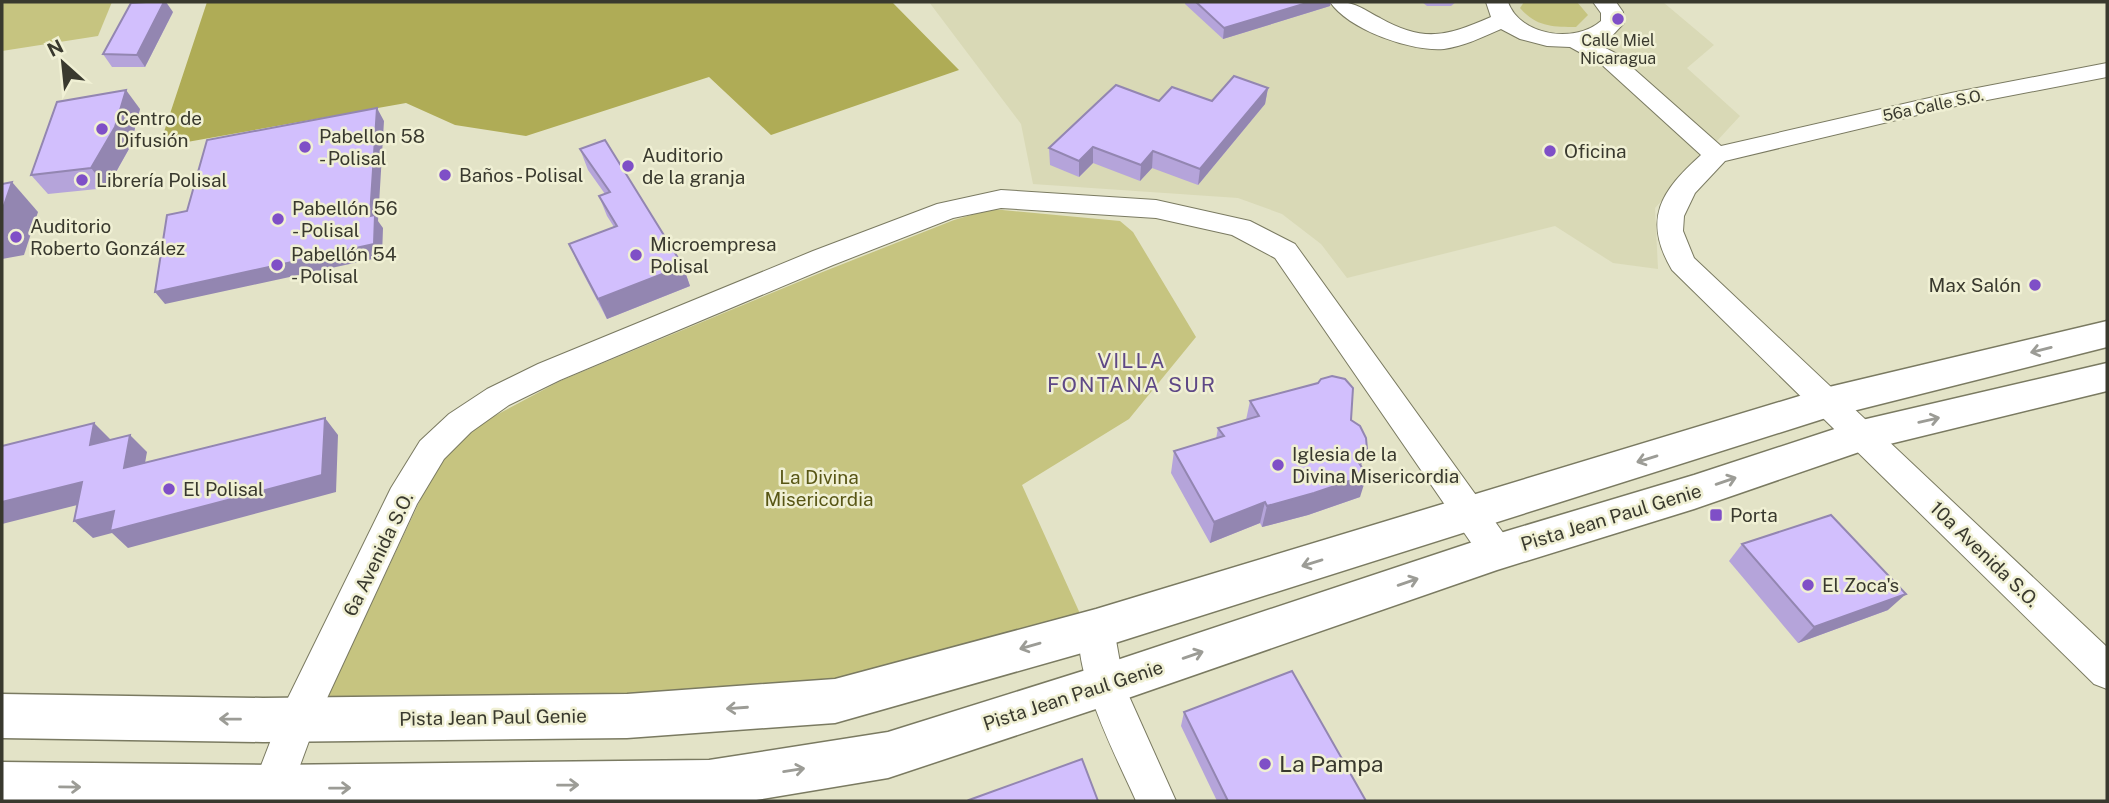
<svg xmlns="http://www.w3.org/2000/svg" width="2109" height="803" font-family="'Public Sans',sans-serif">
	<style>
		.built { fill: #d9d9b6 }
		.green { fill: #c6c480 }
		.forest { fill: #afac56 }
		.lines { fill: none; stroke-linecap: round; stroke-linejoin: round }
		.minor-casing { stroke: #7a7a61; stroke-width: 2 }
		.major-casing { stroke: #7a7a61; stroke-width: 3 }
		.minor { fill: #fff; fill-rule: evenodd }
		.major { fill: #fff; fill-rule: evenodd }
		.wall { fill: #b5a4da }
		.shaded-wall { fill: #9386b1 }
		.building { fill: #d2bffd; stroke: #9386b1; stroke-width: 2 }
		.oneway { stroke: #9c9c96 }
		.poi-dot { fill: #7f4fc7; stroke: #f0f0d4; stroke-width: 2.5 }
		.labels { text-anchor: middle; stroke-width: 5; stroke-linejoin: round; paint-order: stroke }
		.far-poi-label { font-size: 16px; fill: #39392e; stroke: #f0f0d4 }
		.far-street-label { font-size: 16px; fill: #39392e; stroke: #f0f0d4 }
		.poi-label { font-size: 19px; fill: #39392e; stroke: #f0f0d4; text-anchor: start }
		.park-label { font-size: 19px; fill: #585615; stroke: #f0f0d4 }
		.street-label { font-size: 19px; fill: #39392e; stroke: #f0f0d4 }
		.neighbourhood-label { font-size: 21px; letter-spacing: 2px; fill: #5e4886; stroke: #f0f0d4 }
		.near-poi-label { font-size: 23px; fill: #39392e; stroke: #f0f0d4; text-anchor: start }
	</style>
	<rect width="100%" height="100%" fill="#e3e3c7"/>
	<polygon class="built" points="929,2 1663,2 1714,45 1687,68 1740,116 1655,208 1658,269 1613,263 1555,226 1347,278 1321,244 1282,214 1238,198 1033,184 1021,124"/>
	<g class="green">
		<polygon points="2,2 112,2 98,36 2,51"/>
		<path d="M1524 2H1577L1588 15 1576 27C1553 27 1536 27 1520 8Z"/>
		<polygon points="992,209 1120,221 1133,232 1196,337 1129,419 1022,485 1082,618 835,691 324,704 441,456 468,430 560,381 820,273 954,220"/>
	</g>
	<polygon class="forest" points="207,2 892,2 959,70 771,135 709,77 526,136 455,125 406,103 159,147"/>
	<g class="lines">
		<g class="minor-casing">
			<g id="minor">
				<path d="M1330 2C1355 1 1359 7 1380 18 1424 43 1447 36 1491 17L1486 2H1508C1520 36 1575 44 1601 21V13L1593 2H1616L1623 12 1624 23 1610 38 1596 43 1617 54 1721 146 1951 93 2107 63V77L1951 107 1725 161 1695 193 1684 216 1683 231 1694 258 2107 647V689L2094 684 1672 270C1642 219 1661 191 1701 155L1601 64 1570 47 1547 46 1520 39 1501 29C1483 37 1464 46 1444 49 1412 52 1349 30 1330 2Z"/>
				<polygon points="1001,190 1156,200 1250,221 1295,244 1509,541 1514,552 1509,563 1497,567 1485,563 1275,258 1232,235 1156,218 1001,208 953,218 833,265 560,380 509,405 471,432 444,459 417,504 316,722 287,801 257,801 252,789 284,706 391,488 420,441 449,414 487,389 538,364 813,251 937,204"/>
				<path d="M1096 613 1109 617 1114 629 1124 685 1176 801H1136C1118 760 1064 658 1083 617Z"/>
			</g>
		</g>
		<g class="major-casing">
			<g id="major">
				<polygon points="2107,321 2107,347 1829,417 1096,649 835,723 627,738 263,742 2,738 2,694 263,698 627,694 835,679 1096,609 1829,387"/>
				<polygon points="2107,363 2107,391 1865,450 1694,509 1497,570 1105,706 888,778 750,801 2,801 2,762 272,765 709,760 888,732 1105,664 1497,534 1694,475 1862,420"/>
			</g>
		</g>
		<use href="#minor" class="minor"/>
		<use href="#major" class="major"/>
	</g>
	<g class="wall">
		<polygon points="1185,2 1331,2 1330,6 1223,39 1185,4"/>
		<polygon points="1422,2 1456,2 1451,6 1427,6"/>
		<polygon points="173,12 145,67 112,67 103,54"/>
		<polygon points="1268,88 1265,104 1198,185 1152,168 1140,181 1093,163 1079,177 1050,165 1049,148 1159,101 1212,101"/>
		<polygon points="140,109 130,147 107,188 48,194 31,175"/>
		<polygon points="580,149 683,266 690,286 607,319 578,264 569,244 614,227 607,216 599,196 605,194 588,170"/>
		<polygon points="1250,401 1351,420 1361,466 1360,497 1308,515 1262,527 1260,523 1210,543 1171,473 1174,451 1216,439 1218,428 1246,420"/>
		<polygon points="1742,544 1888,610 1798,643 1729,561"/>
		<polygon points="1184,712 1366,801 1217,801 1181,726"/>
	</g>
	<g class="shaded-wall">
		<polygon points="164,2 166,2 173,12 145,67 137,55"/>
		<polygon points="1310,2 1331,2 1330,6 1223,39 1224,28"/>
		<polygon points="1268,88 1265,104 1198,185 1200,169"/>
		<polygon points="126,90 140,109 130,147 107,188 91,168"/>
		<polygon points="377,108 384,121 378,221 383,228 382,257 165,304 155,292 370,216"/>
		<polygon points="1093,147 1093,163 1079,177 1079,161"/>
		<polygon points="1153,151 1152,168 1140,181 1141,165"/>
		<polygon points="12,182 38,212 24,255 2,259 2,211"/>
		<polygon points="683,266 690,286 607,319 598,299"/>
		<polygon points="325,418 338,435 336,492 128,548 112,533 93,538 74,521 114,511"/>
		<polygon points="94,423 112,441 90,445"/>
		<polygon points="130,435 147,452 141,485 124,468"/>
		<polygon points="1367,449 1359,471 1367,475 1360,497 1308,515 1262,527 1267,506 1359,463"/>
		<polygon points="82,482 101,499 2,524 2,502"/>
		<polygon points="1265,502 1260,523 1210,543 1214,522"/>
		<polygon points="1906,594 1888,610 1798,643 1814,627"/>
	</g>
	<g class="building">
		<polygon points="146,2 164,2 137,55 103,54 131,3"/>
		<polygon points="1196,2 1310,2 1224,28"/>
		<polygon points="1234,76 1268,88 1200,169 1153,151 1141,165 1093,147 1079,161 1049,148 1116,85 1159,101 1172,87 1212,101"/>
		<polygon points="126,90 115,127 91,168 31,175 57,102"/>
		<polygon points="377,108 370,216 375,215 374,244 155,292 167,215 187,211 207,140"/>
		<polygon points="605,140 683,266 598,299 569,244 617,226 599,196 610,192 580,149"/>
		<polygon points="12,182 2,211 2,184"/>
		<polygon points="1332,376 1345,379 1353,388 1351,420 1360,426 1366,438 1367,449 1359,463 1367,475 1314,493 1267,506 1265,502 1214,522 1174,451 1224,436 1218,428 1259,416 1250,401 1318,383 1321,379"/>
		<polygon points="325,418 322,475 110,531 114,511 74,521 82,482 2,502 2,446 94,423 90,445 130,435 124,468"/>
		<polygon points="1831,515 1906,594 1814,627 1742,544"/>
		<polygon points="1292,671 1366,801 1228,801 1184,712"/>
		<polygon points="1082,759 1098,801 970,801 969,800"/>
	</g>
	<defs><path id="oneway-shaft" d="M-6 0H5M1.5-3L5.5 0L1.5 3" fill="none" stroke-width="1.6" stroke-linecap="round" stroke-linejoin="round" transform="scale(1.75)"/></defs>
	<g class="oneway">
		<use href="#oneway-shaft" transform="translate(2041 350) rotate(166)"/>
		<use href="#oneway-shaft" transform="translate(1929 420) rotate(-13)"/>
		<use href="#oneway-shaft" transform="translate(1647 459) rotate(163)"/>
		<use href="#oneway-shaft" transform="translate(1726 481) rotate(-19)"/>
		<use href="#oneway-shaft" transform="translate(1312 563) rotate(163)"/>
		<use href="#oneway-shaft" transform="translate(1408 582) rotate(-19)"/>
		<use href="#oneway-shaft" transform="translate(1030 646) rotate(164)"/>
		<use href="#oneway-shaft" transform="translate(1193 655) rotate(-19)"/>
		<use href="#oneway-shaft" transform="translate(737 708) rotate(176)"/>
		<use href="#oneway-shaft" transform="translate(230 719) rotate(-179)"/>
		<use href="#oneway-shaft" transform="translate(794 770) rotate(-9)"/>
		<use href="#oneway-shaft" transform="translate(568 785) rotate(-1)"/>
		<use href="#oneway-shaft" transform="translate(70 787) rotate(1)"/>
		<use href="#oneway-shaft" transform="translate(340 788) rotate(-1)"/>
	</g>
	<g class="poi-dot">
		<circle cx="1618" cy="19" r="7"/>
		<circle cx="102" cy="129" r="7"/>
		<circle cx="305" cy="147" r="7"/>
		<circle cx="1550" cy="151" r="7"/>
		<circle cx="628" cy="166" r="7"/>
		<circle cx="445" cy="175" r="7"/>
		<circle cx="82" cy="180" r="7"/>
		<circle cx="278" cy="219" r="7"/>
		<circle cx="16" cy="237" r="7"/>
		<circle cx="636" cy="255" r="7"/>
		<circle cx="277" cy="265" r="7"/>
		<circle cx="2035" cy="285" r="7"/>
		<circle cx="1278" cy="465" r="7"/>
		<circle cx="169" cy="489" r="7"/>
		<rect x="1709" y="508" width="14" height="14" rx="3.5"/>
		<circle cx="1808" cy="585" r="7"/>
		<circle cx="1265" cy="764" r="7"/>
	</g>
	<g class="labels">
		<g class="far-poi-label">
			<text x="1618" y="46">Calle Miel<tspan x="1618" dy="18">Nicaragua</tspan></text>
		</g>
		<g class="far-street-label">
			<text transform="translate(1933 105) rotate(-12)" y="6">56a Calle S.O.</text>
		</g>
		<g class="poi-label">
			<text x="116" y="125">Centro de<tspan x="116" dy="22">Difusión</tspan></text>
			<text x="319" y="143">Pabellon 58<tspan x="319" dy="22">- Polisal</tspan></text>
			<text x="1564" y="158">Oficina</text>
			<text x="642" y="162">Auditorio<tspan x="642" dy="22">de la granja</tspan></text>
			<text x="459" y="182">Baños - Polisal</text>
			<text x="96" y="187">Librería Polisal</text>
			<text x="292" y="215">Pabellón 56<tspan x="292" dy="22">- Polisal</tspan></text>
			<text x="30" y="233">Auditorio<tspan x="30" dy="22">Roberto González</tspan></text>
			<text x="650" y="251">Microempresa<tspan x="650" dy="22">Polisal</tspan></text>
			<text x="291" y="261">Pabellón 54<tspan x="291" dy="22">- Polisal</tspan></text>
			<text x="2021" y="292" text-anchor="end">Max Salón</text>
			<text x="1292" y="461">Iglesia de la<tspan x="1292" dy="22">Divina Misericordia</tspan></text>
			<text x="183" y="496">El Polisal</text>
			<text x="1730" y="522">Porta</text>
			<text x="1822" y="592">El Zoca's</text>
		</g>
		<g class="park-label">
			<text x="819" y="484">La Divina<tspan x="819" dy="22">Misericordia</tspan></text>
		</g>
		<g class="street-label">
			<text transform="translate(1611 517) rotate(-17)" y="7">Pista Jean Paul Genie</text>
			<text transform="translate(378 554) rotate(-64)" y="7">6a Avenida S.O.</text>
			<text transform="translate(1985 554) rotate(44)" y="7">10a Avenida S.O.</text>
			<text transform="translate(1073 695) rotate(-18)" y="7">Pista Jean Paul Genie</text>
			<text transform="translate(493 717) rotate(-1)" y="7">Pista Jean Paul Genie</text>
		</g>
		<g class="neighbourhood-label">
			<text x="1132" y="368">VILLA<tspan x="1132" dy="24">FONTANA SUR</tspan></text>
		</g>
		<g class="near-poi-label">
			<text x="1279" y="772">La Pampa</text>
		</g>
	</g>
	<rect width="2109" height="803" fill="none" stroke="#39392e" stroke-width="7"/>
	<g transform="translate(63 63) rotate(333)" stroke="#f0f0d4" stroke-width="5" paint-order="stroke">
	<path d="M0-5L12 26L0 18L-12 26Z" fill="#39392e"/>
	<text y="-10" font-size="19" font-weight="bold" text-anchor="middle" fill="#39392e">N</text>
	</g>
</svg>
